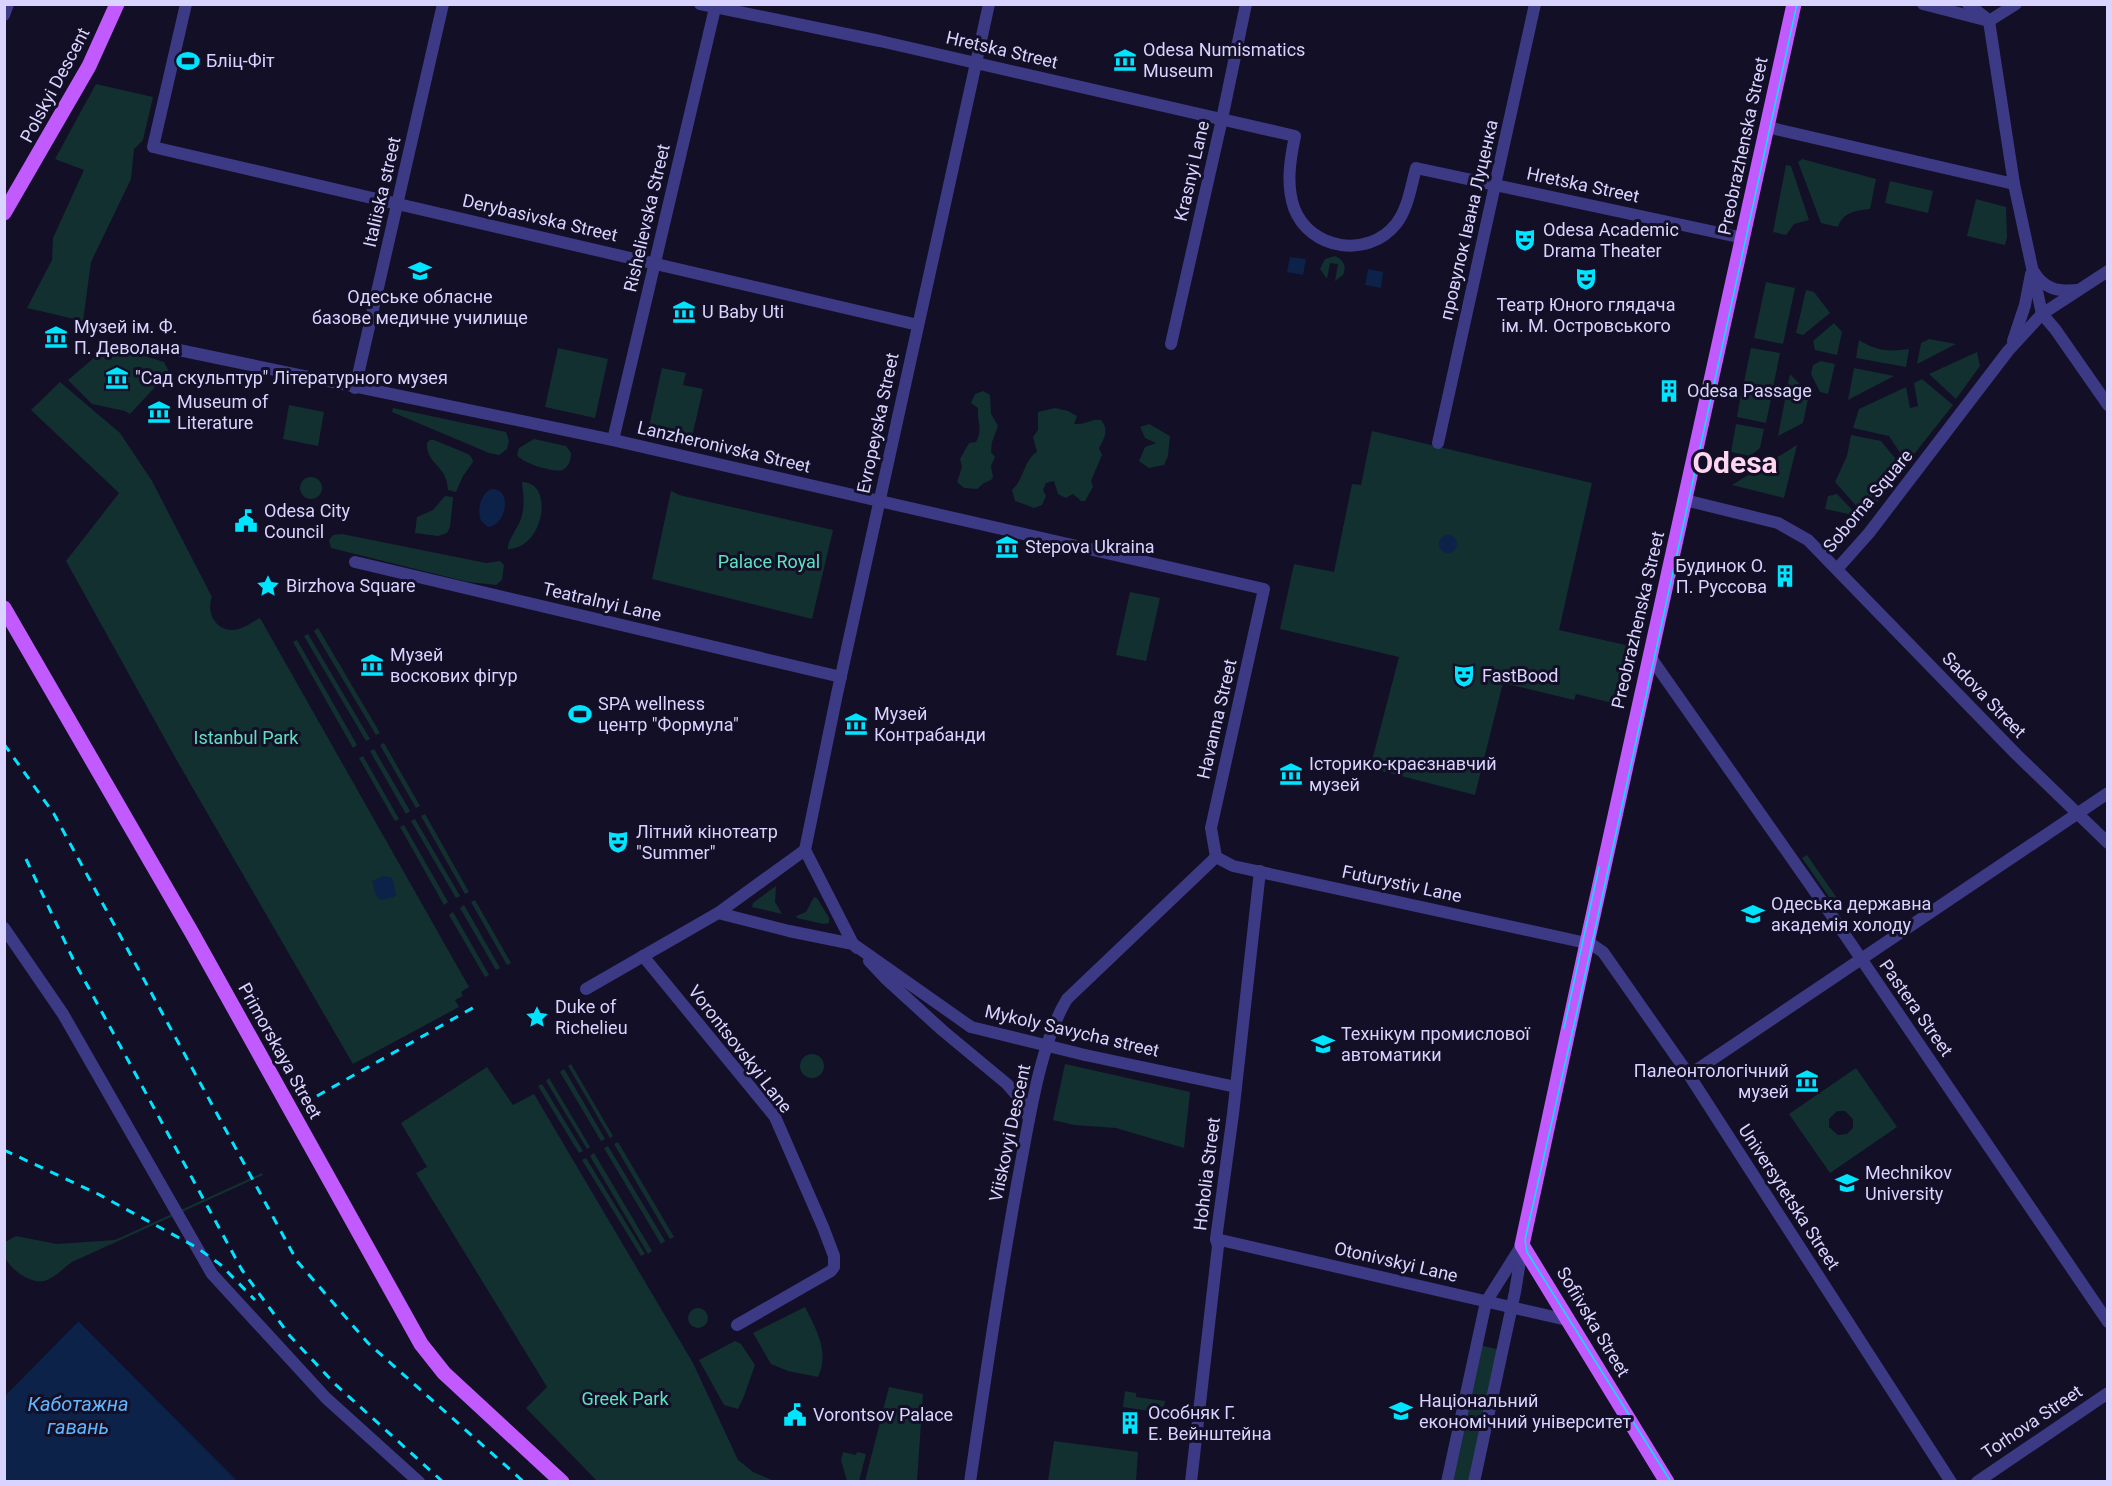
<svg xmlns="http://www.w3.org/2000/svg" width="2112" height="1486" font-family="Roboto,sans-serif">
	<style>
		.green { fill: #12302f; fill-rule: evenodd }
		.water { fill: #0c2248 }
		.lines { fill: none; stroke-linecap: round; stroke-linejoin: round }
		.minor { stroke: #3d3a85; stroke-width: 12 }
		.major { stroke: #c25bff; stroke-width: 15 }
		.tram { stroke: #00e5ff; stroke-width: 1.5 }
		.rail { stroke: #00e5ff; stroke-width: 3; stroke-dasharray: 9 8; stroke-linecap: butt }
		.minor-bridge { stroke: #3d3a85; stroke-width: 12 }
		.labels { text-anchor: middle; stroke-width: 6; stroke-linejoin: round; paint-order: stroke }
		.street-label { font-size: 18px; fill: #d9d4ff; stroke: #130f26 }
		.poi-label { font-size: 18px; fill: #d9d4ff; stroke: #130f26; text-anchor: start }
		.park-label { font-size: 18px; fill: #5fe0c0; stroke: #130f26 }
		.water-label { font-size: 20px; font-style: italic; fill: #62b6ff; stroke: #130f26 }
		.town-label { font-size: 30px; font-weight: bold; fill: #ffd6f0; stroke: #130f26 }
	</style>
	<rect width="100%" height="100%" fill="#130f26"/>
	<g class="green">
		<polygon points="96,84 153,97 143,140 134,149 131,179 91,262 83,321 27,308 52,260 53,238 84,170 55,159"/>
		<path d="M1802 159 1876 179 1870 209C1855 211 1843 212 1838 227L1821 223 1798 162Z"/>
		<polygon points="1786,165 1791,166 1809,220 1794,224 1786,235 1773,232"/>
		<polygon points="1890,181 1933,191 1928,213 1885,203"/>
		<polygon points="1976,199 2006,207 2007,237 2005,245 1967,236"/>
		<path d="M1335 256C1344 260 1347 267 1343 275L1335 281 1338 264 1330 263 1327 279 1320 269 1325 259Z"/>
		<polygon points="1766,282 1795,288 1783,344 1754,338"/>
		<polygon points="1806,290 1814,292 1830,313 1803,335 1796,333"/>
		<polygon points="1834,323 1842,332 1837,355 1815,350 1813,341"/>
		<polygon points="1929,339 1956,344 1917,364 1921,343"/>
		<path d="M1859 340C1876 351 1890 352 1909 349L1906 367 1856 358Z"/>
		<polygon points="109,345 164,362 169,372 130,414 125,411 92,404 68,380"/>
		<polygon points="558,348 608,359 595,418 545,407"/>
		<polygon points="1751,348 1780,353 1773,388 1744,382"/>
		<polygon points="1977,352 1980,366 1956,399 1929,374"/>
		<polygon points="1821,361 1835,364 1828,394 1820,392 1811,374 1813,365"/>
		<polygon points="662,368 686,373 683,385 703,389 691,441 648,431"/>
		<polygon points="1854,368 1894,376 1848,400"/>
		<polygon points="1790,374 1809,394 1803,423 1778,436"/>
		<polygon points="1922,379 1953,405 1907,463 1889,436 1853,428 1859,409 1906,387 1910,408 1918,406 1914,383"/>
		<path d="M60 382 120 433 152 481 212 597C206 612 215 631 234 630 243 629 252 622 260 618L469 987 461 992 463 996 455 1000 459 1007 353 1064 180 766 66 561 119 493 31 410Z"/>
		<polygon points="1742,388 1772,394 1766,423 1737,417"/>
		<path d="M983 391 990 395 991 414 998 426 992 442 991 452 995 457 991 466 993 477 991 480 984 483 977 489 964 488 957 482 962 467 960 459 969 443 976 442C983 430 977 421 978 408L971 403 975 394Z"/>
		<polygon points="289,405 324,412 318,446 283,439"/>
		<polygon points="393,408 506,432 509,441 507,449 499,455 489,453 392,412"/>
		<path d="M1055 408 1068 411 1077 416 1074 424C1086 425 1091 418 1101 420 1109 429 1105 438 1099 448L1102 455 1091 481 1093 487 1085 501H1081L1073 494 1066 498 1058 494 1054 481 1046 483 1043 490 1046 496 1042 505 1034 508 1015 501 1012 490C1025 478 1023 461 1037 452L1033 437 1038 430V412Z"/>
		<polygon points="1149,424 1170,436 1168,456 1164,465 1149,468 1139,461 1145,447 1156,443 1145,438 1140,427"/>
		<polygon points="1736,424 1764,429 1760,448 1750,456 1731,452"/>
		<polygon points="1372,431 1592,483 1559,630 1630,646 1616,704 1576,694 1574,700 1503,683 1475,795 1370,768 1399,657 1280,629 1294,564 1334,572 1352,484 1361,485"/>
		<polygon points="1851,435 1881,441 1903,468 1866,517 1835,482 1847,456"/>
		<path d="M534 439 566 446 571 453C571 460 569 467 562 470 554 473 522 463 517 455L519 448Z"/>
		<path d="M430 440H434L468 454 472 458 473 462 463 476 456 492 448 490C447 464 426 465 427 443Z"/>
		<polygon points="1797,445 1784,498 1732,485"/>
		<circle cx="311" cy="488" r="11"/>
		<path d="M522 482C555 482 544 549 508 549 507 540 520 526 522 515 525 504 523 494 522 482Z"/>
		<polygon points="671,491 679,495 833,530 812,619 652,579"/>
		<polygon points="1837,494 1858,516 1825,509 1828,496"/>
		<polygon points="445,496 453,497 453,499 450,527 447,533 438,536 415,533 417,517 433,510"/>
		<polygon points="342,534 486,563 500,561 504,565 502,580 496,585 468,582 331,548 329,540 333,535"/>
		<polygon points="1130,592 1160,598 1146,661 1116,655"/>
		<polygon points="318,628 380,733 376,735 314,631"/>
		<polygon points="308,634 370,739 366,741 304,636"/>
		<polygon points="297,640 357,745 353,748 293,642"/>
		<polygon points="384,743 420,806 416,808 380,745"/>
		<polygon points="374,749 410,811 406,814 370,751"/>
		<polygon points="363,756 399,819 395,821 359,758"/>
		<polygon points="425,814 469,892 465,894 421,816"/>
		<polygon points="415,819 460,896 456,898 411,821"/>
		<polygon points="404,825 448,902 444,905 400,827"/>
		<polygon points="1807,855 1839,901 1834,904 1802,858"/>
		<polygon points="776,886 775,902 782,914 752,907 753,903"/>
		<polygon points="814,897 817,898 829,918 829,923 823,924 797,918 796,916 806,912"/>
		<polygon points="475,900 511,963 507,965 471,902"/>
		<polygon points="464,905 500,968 496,970 460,908"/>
		<polygon points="453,912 489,975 485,977 449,915"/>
		<circle cx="812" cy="1066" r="12"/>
		<polygon points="571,1064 613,1136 610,1138 568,1066"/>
		<polygon points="1065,1064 1190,1092 1184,1148 1116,1128 1074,1125 1053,1120"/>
		<polygon points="487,1067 513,1105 534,1094 693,1363 738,1460 753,1472 774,1481 597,1481 526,1408 547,1387 416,1173 427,1167 401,1123"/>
		<path d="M1856 1068 1897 1127 1830 1173 1789 1114ZM1837 1111H1845L1853 1119V1128L1847 1134 1838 1135 1829 1127V1119Z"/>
		<polygon points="564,1069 605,1139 601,1141 560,1072"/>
		<polygon points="549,1078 590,1147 587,1149 546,1081"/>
		<polygon points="542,1084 583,1151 579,1153 538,1086"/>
		<polygon points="618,1142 674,1237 670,1239 614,1144"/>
		<polygon points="608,1146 665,1241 661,1244 604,1148"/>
		<polygon points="594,1153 652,1251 648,1254 590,1156"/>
		<polygon points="586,1158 645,1254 641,1256 582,1160"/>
		<path d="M262 1173 263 1175 72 1262C63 1268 55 1278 44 1281 30 1284 10 1269 5 1257 4 1252 5 1247 5 1242L16 1236 57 1244 115 1240Z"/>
		<path d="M805 1307C816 1329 830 1352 818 1377L788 1371 771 1364 753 1333Z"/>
		<circle cx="698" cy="1318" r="10"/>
		<polygon points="735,1341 741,1344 755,1365 744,1396 738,1409 724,1405 699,1360"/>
		<polygon points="1480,1345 1500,1350 1471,1481 1450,1482"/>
		<polygon points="889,1387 923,1394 917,1481 865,1481"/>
		<polygon points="1125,1391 1136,1393 1136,1397 1165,1401 1163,1413 1123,1407"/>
		<polygon points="1054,1441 1138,1452 1136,1481 1048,1481"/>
		<polygon points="843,1452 856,1455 857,1452 866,1454 859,1481 847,1481 841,1460"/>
	</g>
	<g class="water">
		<polygon points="1290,257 1306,259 1303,275 1287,272"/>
		<polygon points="1368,269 1383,272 1381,288 1365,285"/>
		<path d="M491 489C513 488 507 525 488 527L481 521C477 509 480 495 491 489Z"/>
		<circle cx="1448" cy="544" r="9"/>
		<polygon points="384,876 392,878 396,895 394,897 380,900 376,896 372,881"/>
		<polygon points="78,1322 79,1322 237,1481 5,1481 5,1396"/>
	</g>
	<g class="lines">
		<g class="minor">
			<polyline points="186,4 153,147 918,325"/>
			<path d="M700 4 880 41 1295 136C1290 160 1286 184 1294 208 1310 250 1368 259 1396 224 1408 209 1411 186 1416 168L1743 238"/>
			<polyline points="1923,4 1989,21"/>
			<polyline points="1968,4 1986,18"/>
			<polyline points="4,15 8,4"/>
			<polyline points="1989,21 2014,184 2042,314 2055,329 2108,405"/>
			<polyline points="1989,21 2016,4"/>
			<polyline points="1767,127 2014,184"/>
			<path d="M2034 272C2044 289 2058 292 2078 290"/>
			<polyline points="2013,341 2025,305 2031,274"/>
			<polyline points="1171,344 1222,119 1246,4"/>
			<polyline points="174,349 613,440 1264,589 1211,828 1216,857"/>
			<polyline points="355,388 443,4"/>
			<polyline points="613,440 716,4"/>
			<polyline points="1438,443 1535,4"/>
			<polyline points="1685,500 1778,523 1808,540 2016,754 2108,843"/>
			<polyline points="355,562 841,677"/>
			<polyline points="1837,569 1869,533 2008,351 2042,314 2108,271"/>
			<polyline points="1651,658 1830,913 2108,1322"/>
			<polyline points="805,850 837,694 989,4"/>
			<polyline points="805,850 718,913 789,931 853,944 971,1027"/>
			<polyline points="805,850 853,944 857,948"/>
			<polyline points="1216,857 1233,866 1591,944 1603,952 1689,1075 1951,1482"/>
			<polyline points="4,928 63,1014 212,1274 326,1398 419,1482"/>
			<polyline points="643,956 775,1117 823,1227 834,1256 834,1267 831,1271 737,1325"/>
			<polyline points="869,961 885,978 942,1030 1007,1084 1021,1100 1029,1119"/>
			<polyline points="586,989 718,913"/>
			<polyline points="1085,1055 1236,1087"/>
			<polyline points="1689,1075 2108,793"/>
			<polyline points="1216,1239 1567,1320"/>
			<path d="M970 1482C986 1373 1002 1264 1022 1157 1031 1109 1042 1040 1067 999L1216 857"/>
			<polyline points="1191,1482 1218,1246 1216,1239 1233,1114 1260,871"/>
			<polyline points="1447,1482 1486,1302 1522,1245"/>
			<polyline points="1474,1482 1515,1292 1522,1249"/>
			<polyline points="1977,1482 2108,1393"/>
		</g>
		<g class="major">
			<polyline points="4,213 89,66 117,4"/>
			<polyline points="4,608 192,933 421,1344 444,1373 562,1482"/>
			<polyline points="1667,1482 1522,1245 1587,943 1794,4"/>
		</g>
		<g class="tram">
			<polyline points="1564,1028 1599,867"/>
			<polyline points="1671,1482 1527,1252 1525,1240 1580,998 1797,4"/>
		</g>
		<g class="rail">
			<polyline points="4,744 54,814 297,1261 368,1343 524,1482"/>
			<polyline points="26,859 73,959 242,1270 290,1336 335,1384 443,1482"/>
			<polyline points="317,1096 476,1006"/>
			<polyline points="4,1150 98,1194 196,1247 221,1265 255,1300"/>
		</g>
		<polyline class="minor-bridge" points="971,1027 1085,1055"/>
	</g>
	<defs>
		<g id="museum-bare" transform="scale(1.8)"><path d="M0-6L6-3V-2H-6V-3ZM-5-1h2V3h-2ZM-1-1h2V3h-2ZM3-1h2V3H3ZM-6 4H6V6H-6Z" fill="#00e5ff" stroke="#130f26" stroke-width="2.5" paint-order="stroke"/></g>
		<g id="stadium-bare" transform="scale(1.8)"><path d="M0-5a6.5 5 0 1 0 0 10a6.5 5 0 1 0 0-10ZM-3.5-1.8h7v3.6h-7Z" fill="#00e5ff" stroke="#130f26" stroke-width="2.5" paint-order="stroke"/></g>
		<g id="theatre-bare" transform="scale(1.8)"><path d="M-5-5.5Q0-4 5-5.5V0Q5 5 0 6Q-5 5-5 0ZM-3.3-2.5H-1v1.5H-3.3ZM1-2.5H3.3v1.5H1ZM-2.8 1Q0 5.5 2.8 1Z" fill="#00e5ff" stroke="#130f26" stroke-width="2.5" paint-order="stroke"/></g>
		<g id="university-bare" transform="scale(1.8)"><path d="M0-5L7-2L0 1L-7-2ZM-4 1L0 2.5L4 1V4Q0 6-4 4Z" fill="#00e5ff" stroke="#130f26" stroke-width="2.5" paint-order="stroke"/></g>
		<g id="building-bare" transform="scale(1.8)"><path d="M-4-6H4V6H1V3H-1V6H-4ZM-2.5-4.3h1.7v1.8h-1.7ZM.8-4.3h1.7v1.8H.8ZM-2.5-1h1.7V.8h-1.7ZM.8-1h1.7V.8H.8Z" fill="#00e5ff" stroke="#130f26" stroke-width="2.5" paint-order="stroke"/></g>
		<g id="civic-bare" transform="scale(1.8)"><path d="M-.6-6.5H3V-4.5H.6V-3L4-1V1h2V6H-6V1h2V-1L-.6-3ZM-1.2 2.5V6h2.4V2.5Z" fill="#00e5ff" stroke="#130f26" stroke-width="2.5" paint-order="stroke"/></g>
		<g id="sight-bare" transform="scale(1.8)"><path d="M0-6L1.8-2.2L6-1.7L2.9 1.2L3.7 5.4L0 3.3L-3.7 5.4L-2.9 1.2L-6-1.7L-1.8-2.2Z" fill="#00e5ff" stroke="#130f26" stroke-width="2.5" paint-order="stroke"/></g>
	</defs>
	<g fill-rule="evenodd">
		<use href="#museum-bare" x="1125" y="60"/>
		<use href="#stadium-bare" x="188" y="61"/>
		<use href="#theatre-bare" x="1525" y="240"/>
		<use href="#university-bare" x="420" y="271"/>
		<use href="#theatre-bare" x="1586" y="279"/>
		<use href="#museum-bare" x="684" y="312"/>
		<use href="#museum-bare" x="56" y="337"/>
		<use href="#museum-bare" x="117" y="378"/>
		<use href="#building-bare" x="1669" y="391"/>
		<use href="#museum-bare" x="159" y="412"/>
		<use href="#civic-bare" x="246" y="521"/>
		<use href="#museum-bare" x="1007" y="547"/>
		<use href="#building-bare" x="1785" y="576"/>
		<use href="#sight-bare" x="268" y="586"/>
		<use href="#museum-bare" x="372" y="665"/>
		<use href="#theatre-bare" x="1464" y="676"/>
		<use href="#stadium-bare" x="580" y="714"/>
		<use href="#museum-bare" x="856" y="724"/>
		<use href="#museum-bare" x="1291" y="774"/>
		<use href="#theatre-bare" x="618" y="842"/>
		<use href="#university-bare" x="1753" y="914"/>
		<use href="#sight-bare" x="537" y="1017"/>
		<use href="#university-bare" x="1323" y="1044"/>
		<use href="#museum-bare" x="1807" y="1081"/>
		<use href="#university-bare" x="1847" y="1183"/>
		<use href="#university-bare" x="1401" y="1411"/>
		<use href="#civic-bare" x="795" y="1415"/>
		<use href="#building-bare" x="1130" y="1423"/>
	</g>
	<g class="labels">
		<g class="street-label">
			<text transform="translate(1002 50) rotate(13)" y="6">Hretska Street</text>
			<text transform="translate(55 85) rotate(-62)" y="6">Polskyi Descent</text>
			<text transform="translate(1743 146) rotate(-78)" y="6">Preobrazhenska Street</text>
			<text transform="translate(1192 171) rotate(-77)" y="6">Krasnyi Lane</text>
			<text transform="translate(1583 185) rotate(12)" y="6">Hretska Street</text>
			<text transform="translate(382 192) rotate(-77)" y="6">Italiiska street</text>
			<text transform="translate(540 218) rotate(13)" y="6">Derybasivska Street</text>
			<text transform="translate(647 218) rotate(-77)" y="6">Rishelievska Street</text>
			<text transform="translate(1469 220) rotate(-77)" y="6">провулок Івана Луценка</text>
			<text transform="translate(878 423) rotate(-78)" y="6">Evropeyska Street</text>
			<text transform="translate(724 447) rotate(13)" y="6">Lanzheronivska Street</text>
			<text transform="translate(1868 501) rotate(-50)" y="6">Soborna Square</text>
			<text transform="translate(602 602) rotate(13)" y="6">Teatralnyi Lane</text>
			<text transform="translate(1638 620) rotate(-77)" y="6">Preobrazhenska Street</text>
			<text transform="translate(1984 695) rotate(46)" y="6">Sadova Street</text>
			<text transform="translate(1217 719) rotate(-77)" y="6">Havanna Street</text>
			<text transform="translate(1402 884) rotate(12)" y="6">Futurystiv Lane</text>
			<text transform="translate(1916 1008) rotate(55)" y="6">Pastera Street</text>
			<text transform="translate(1072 1031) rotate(13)" y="6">Mykoly Savycha street</text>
			<text transform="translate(740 1049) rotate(52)" y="6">Vorontsovskyi Lane</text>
			<text transform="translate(280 1051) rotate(61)" y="6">Primorskaya Street</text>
			<text transform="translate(1010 1133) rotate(-78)" y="6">Viiskovyi Descent</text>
			<text transform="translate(1207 1174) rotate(-83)" y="6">Hoholia Street</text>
			<text transform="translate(1789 1197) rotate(57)" y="6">Universytetska Street</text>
			<text transform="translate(1396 1262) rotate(13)" y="6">Otonivskyi Lane</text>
			<text transform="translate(1593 1322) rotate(59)" y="6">Sofiivska Street</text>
			<text transform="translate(2032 1422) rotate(-34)" y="6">Torhova Street</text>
		</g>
		<g class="poi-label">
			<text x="1143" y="56">Odesa Numismatics<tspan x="1143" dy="21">Museum</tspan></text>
			<text x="206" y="67">Бліц-Фіт</text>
			<text x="1543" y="236">Odesa Academic<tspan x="1543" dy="21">Drama Theater</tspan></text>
			<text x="420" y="303" text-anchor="middle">Одеське обласне<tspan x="420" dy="21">базове медичне училище</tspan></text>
			<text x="1586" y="311" text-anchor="middle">Театр Юного глядача<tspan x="1586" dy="21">ім. М. Островського</tspan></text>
			<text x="702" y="318">U Baby Uti</text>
			<text x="74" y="333">Музей ім. Ф.<tspan x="74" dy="21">П. Деволана</tspan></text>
			<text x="135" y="384">"Сад скульптур" Літературного музея</text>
			<text x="1687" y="397">Odesa Passage</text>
			<text x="177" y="408">Museum of<tspan x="177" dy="21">Literature</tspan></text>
			<text x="264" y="517">Odesa City<tspan x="264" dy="21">Council</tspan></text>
			<text x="1025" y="553">Stepova Ukraina</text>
			<text x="1767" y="572" text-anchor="end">Будинок О.<tspan x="1767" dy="21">П. Руссова</tspan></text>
			<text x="286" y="592">Birzhova Square</text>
			<text x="390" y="661">Музей<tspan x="390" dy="21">воскових фігур</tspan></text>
			<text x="1482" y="682">FastBood</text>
			<text x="598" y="710">SPA wellness<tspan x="598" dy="21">центр "Формула"</tspan></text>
			<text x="874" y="720">Музей<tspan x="874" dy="21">Контрабанди</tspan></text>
			<text x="1309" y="770">Історико-краєзнавчий<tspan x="1309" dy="21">музей</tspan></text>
			<text x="636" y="838">Літний кінотеатр<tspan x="636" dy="21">"Summer"</tspan></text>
			<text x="1771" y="910">Одеська державна<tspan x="1771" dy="21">академія холоду</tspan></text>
			<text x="555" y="1013">Duke of<tspan x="555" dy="21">Richelieu</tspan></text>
			<text x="1341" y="1040">Технікум промислової<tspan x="1341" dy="21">автоматики</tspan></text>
			<text x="1789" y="1077" text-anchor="end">Палеонтологічний<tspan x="1789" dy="21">музей</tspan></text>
			<text x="1865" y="1179">Mechnikov<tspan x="1865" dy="21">University</tspan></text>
			<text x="1419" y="1407">Національний<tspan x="1419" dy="21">економічний університет</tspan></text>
			<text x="1148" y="1419">Особняк Г.<tspan x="1148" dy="21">Е. Вейнштейна</tspan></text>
			<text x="813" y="1421">Vorontsov Palace</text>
		</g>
		<g class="park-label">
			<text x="769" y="568">Palace Royal</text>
			<text x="246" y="744">Istanbul Park</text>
			<text x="625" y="1405">Greek Park</text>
		</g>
		<g class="water-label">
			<text x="78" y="1411">Каботажна<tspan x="78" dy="23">гавань</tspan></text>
		</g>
		<g class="town-label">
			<text x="1735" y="473">Odesa</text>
		</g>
	</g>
	<rect width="2112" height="1486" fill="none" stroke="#d9d4ff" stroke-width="12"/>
</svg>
